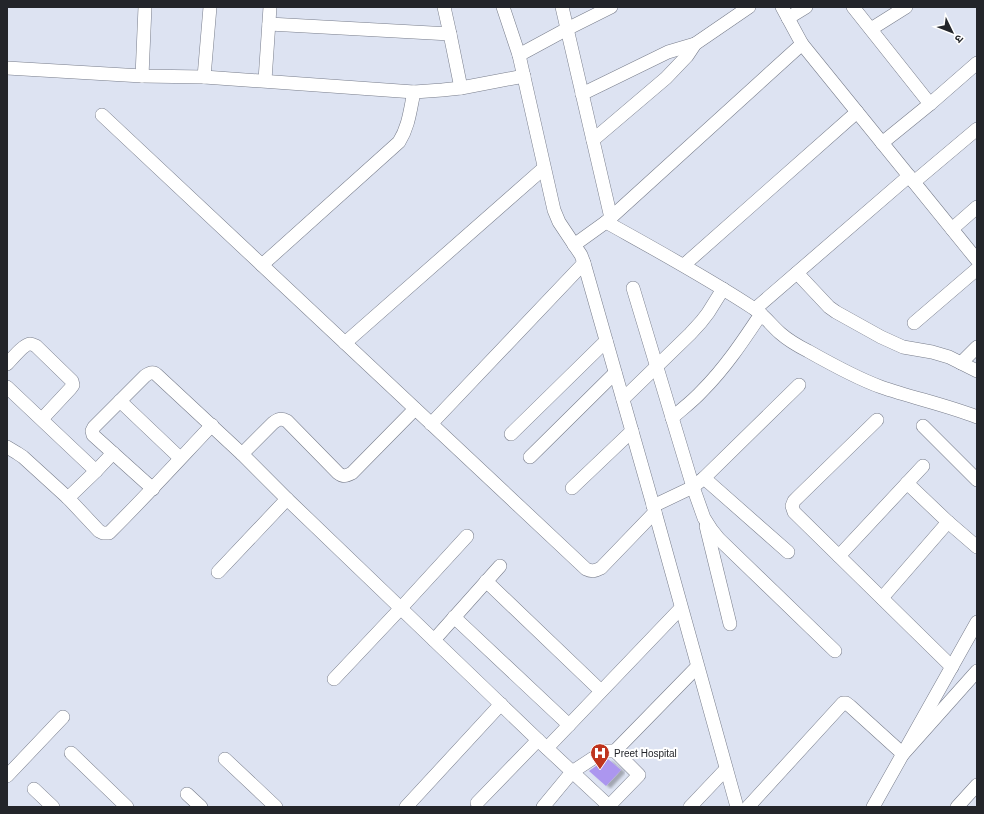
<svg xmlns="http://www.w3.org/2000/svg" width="984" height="814" font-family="Arial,'Noto Sans Devanagari',sans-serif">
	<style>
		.building { fill: #ac96ef; filter: url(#shadow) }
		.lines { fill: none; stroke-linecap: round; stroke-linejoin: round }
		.minor-casing { stroke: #787d8b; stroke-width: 14 }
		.minor { stroke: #fff; stroke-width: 13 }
		.labels { text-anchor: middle; stroke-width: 4; stroke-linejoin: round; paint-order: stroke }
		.poi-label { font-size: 10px; fill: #23252a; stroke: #fff; text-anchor: start }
	</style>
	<defs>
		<filter id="shadow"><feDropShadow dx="4.5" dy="2.5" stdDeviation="1" flood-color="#0004"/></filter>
	</defs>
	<rect width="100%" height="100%" fill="#dde3f2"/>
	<polygon class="building" points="606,759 608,759 621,770 606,786 589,771"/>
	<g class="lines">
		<g class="minor-casing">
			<g id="minor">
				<polyline points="444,7 450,34 461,88"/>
				<polyline points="503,7 519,55 554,210 559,222 581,255 584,263 655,512 737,807"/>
				<polyline points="562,7 611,218"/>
				<polyline points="782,7 802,44 977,260"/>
				<polyline points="853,7 930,104"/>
				<polyline points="788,18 806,7"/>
				<polyline points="269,24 450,34"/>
				<polyline points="871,29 906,7"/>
				<polyline points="519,55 567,29 611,7"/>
				<polyline points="7,68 142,76 204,77 414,92 442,90 461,88 524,76"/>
				<polyline points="142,76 145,7"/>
				<polyline points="204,77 210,7"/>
				<polyline points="265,80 270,7"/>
				<polyline points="582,94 668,52 695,44"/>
				<path d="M102 115 586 569C592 572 595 571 601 568L655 512"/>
				<polyline points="593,140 666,78 687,56 695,44 749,7"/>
				<polyline points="882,143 930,104 977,63"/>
				<polyline points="914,182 977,129"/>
				<path d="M606 222C656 250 706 277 753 308 763 314 771 325 780 333 788 340 798 346 808 351 831 364 856 378 881 387 913 398 946 405 977 417"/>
				<polyline points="952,229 977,207"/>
				<polyline points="574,245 606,222 802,44"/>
				<path d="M262 265 399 142C409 126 410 110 414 92"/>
				<polyline points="684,265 857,112"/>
				<polyline points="797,273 829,307 836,312 881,337 903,347 932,352 949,357 977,371"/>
				<polyline points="633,288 693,487 704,518 711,529 719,539 835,651"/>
				<polyline points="755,309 909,176"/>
				<polyline points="914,323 977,269"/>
				<polyline points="345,343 544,168"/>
				<polyline points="961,363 977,347"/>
				<path d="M7 364C11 360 24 344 30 344 32 344 34 345 36 346L72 381 73 385 70 389 42 419"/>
				<polyline points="7,387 96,471"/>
				<polyline points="623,399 690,334 701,322 708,313 723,289"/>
				<polyline points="120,401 180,458"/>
				<path d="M672 418C682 409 693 401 702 391 725 368 743 341 761 314"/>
				<polyline points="877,420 798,497 794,501 792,506 794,512 952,667"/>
				<polyline points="431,424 584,263"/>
				<polyline points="923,426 977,480"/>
				<polyline points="511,434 606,341"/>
				<path d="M7 447 17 453 23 457 68 498 99 531 103 533H109L113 529C147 495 179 460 212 425"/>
				<path d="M242 454 273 423C278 419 281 418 287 421L338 473C343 477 346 476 352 473L415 409"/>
				<polyline points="530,457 615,373"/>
				<polyline points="704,478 788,552"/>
				<polyline points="907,483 948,522 977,547"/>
				<polyline points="572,488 632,431"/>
				<path d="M153 489 93 435 92 431 94 427 145 376C149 373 153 371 157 375L242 454 287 499 538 740 610 807"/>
				<polyline points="68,498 96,471 113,453"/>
				<polyline points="653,506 693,487 704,478 799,385"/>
				<polyline points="706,526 730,624"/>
				<polyline points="839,556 923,466"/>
				<polyline points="218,572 287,499"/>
				<polyline points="486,581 601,691"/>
				<polyline points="882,598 948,522"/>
				<polyline points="454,617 569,725"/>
				<polyline points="434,640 500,566"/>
				<polyline points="334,679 401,608 467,536"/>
				<polyline points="547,748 681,608"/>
				<polyline points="71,753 127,807"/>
				<polyline points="225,759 276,807"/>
				<polyline points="7,776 63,717"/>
				<polyline points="34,789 53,807"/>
				<polyline points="187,794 201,807"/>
				<polyline points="477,803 538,740"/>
				<polyline points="609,806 639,775 615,751 697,667"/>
				<polyline points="406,807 501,704"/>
				<polyline points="543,807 572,772 604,751 615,751"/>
				<polyline points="690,807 726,769"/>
				<polyline points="748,807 843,703 846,703 850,706 903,754 977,671"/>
				<polyline points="873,807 977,622"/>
				<polyline points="957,807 977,785"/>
			</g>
		</g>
		<use href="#minor" class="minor"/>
	</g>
	<defs>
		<g id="hospital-pin" transform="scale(1)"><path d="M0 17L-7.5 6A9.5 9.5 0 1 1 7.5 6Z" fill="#bf341e" stroke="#fff"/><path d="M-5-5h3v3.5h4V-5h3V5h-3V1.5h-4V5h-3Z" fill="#fff"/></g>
	</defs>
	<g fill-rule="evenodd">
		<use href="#hospital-pin" x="600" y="753"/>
	</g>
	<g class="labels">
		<g class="poi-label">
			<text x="614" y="757">Preet Hospital</text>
		</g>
	</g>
	<rect width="984" height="814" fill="none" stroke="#23252a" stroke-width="16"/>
	<g transform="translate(952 32) rotate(133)" stroke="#ffffff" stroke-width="3" paint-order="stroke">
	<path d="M0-3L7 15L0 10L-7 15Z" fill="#23252a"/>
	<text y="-6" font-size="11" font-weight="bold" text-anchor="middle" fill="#23252a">उ</text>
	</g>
</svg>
